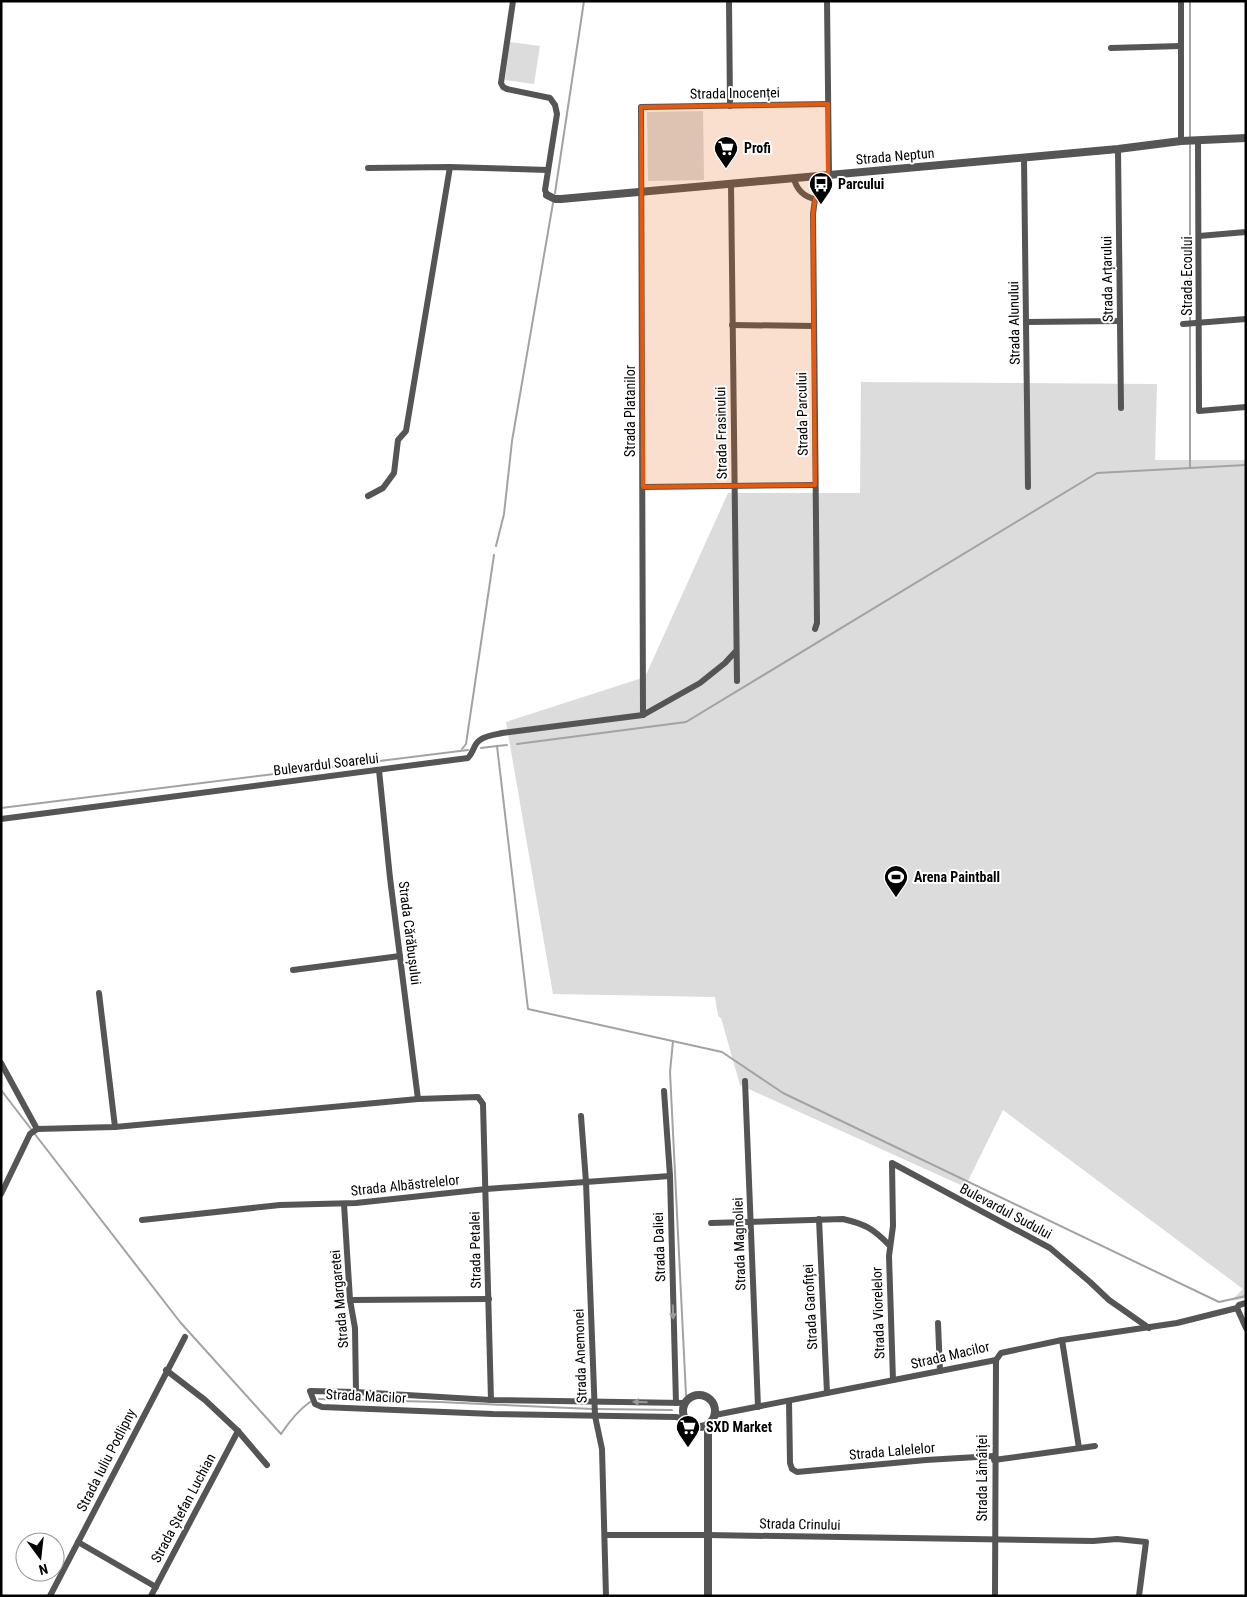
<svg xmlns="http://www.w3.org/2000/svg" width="1247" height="1597" font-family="'Roboto Condensed',sans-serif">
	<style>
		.green { fill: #dcdcdc }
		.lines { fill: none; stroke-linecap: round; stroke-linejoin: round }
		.stream { stroke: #a3a3a3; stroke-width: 2 }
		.minor { stroke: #555; stroke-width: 6 }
		.tertiary { stroke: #555; stroke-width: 8 }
		.oneway { fill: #999 }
		.marked { fill: #e8590c; fill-opacity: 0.2; stroke: #e8590c; stroke-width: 4; stroke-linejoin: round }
		.labels { text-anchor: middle; stroke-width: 4; stroke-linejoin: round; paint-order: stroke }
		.street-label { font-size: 14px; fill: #000; stroke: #fff }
		.poi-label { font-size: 14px; font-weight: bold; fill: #000; stroke: #fff; text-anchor: start }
	</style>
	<rect width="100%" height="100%" fill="#fff"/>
	<g class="green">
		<polygon points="510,42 540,46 534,84 505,80"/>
		<polygon points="703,111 704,180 648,181 647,112"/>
		<polygon points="861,382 1157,384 1155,460 1246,460 1246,1298 1231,1301 1243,1289 1003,1110 965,1187 740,1085 721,1018 718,1016 715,997 553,994 506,722 645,677 728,493 860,493"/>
	</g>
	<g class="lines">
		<g class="stream">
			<polyline points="1190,137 1190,1"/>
			<polyline points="555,193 584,1"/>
			<polyline points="1190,467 1190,142"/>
			<polyline points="496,546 504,514 512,441 553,203"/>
			<polyline points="517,744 686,722 1097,473 1246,465"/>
			<polyline points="507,745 497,746 528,1009 722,1052 783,1093 1219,1302 1246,1296"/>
			<polyline points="481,748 497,746"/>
			<polyline points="462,749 466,744 494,555"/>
			<polyline points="1,808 468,750"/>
			<polyline points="673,1041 670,1072 686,1395"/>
			<polyline points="1,1090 31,1129"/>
			<path d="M34 1133 180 1322 281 1434C289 1422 297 1411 310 1402"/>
			<polyline points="319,1399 439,1402 593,1409"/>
			<polyline points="597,1409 672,1410"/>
		</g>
		<g class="minor">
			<polyline points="513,1 501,83 503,87 507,89 550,98 555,105 557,114 545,190 547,195"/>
			<polyline points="729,1 730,106"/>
			<polyline points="1111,48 1181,46"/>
			<polyline points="1181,141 1181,1"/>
			<polyline points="1198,141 1199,411 1246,407"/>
			<polyline points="1118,149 1121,408"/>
			<polyline points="1024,158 1028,487"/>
			<polyline points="368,168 450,167 548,170"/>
			<path d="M794 178C796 189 804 197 815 199 824 192 828 186 829 175L827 1"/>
			<polyline points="731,184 737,681"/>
			<polyline points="1199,236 1246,232"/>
			<polyline points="1026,322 1120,321"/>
			<polyline points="1183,324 1246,319"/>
			<polyline points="732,325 814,326"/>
			<polyline points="643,487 815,485"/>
			<polyline points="368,496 383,488 394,473 398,440 406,431 450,167"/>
			<polyline points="815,629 817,623 813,214 815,199"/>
			<polyline points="643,715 641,107 828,104"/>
			<polyline points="379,770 390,878 418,1099"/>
			<path d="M1 819 468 758C472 754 473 749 476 744 481 736 494 735 502 733L643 715 700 683 725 663 736 651"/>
			<polyline points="293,970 400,956"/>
			<polyline points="99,993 115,1127"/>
			<polyline points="1,1063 37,1129"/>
			<polyline points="745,1081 758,1407"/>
			<polyline points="664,1091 670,1176 676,1403"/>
			<polyline points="581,1116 586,1182 595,1416 602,1449 606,1596"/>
			<polyline points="37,1129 115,1127 418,1099 478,1097 483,1104 491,1400"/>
			<polyline points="1,1194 30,1134 37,1129"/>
			<polyline points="344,1204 350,1300 355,1328 356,1392"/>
			<polyline points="819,1219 827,1393"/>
			<polyline points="142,1220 280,1205 356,1203 486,1189 670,1176"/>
			<path d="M711 1223 843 1219C865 1224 874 1229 889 1245"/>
			<polyline points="350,1300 489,1299"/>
			<polyline points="1237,1308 1246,1328"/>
			<polyline points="938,1323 940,1371"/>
			<polyline points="1062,1340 1079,1448"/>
			<polyline points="996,1360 1001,1353 1062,1340 1177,1323 1237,1308 1239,1305 1246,1303"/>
			<polyline points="166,1370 205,1400 238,1431 267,1465"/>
			<polyline points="893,1380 889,1256 893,1226 892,1163 1050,1248 1090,1282 1109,1300 1149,1328"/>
			<polyline points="789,1401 790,1463 792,1469 797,1472 926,1460 994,1456"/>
			<polyline points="715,1415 996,1360"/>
			<polyline points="685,1419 676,1417 493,1414 322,1407 315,1404 310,1391 356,1392 491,1400 685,1403"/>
			<polyline points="994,1460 1095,1446"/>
			<polyline points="605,1535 707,1535 1093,1541 1117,1539 1146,1542 1139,1596"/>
			<polyline points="78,1542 156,1587"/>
			<polyline points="50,1596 185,1337"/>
			<polyline points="151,1596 238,1431"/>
			<polyline points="995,1596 996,1360"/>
		</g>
		<g class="tertiary">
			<polyline points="547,195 555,199 561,199 1118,149 1181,141 1246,138"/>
			<circle cx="699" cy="1411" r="16"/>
			<polyline points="708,1596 708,1425"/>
		</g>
	</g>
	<defs><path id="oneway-solid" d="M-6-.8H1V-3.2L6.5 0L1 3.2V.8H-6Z" transform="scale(1.25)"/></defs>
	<g class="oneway">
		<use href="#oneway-solid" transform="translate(673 1312) rotate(88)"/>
		<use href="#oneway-solid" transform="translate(640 1402) rotate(-179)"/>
	</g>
	<path class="marked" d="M828 104V184L815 199 813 214 815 485 643 487 641 107Z"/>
	<defs>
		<g id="supermarket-pin" transform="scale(1.25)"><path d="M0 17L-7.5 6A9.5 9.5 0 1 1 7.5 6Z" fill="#000" stroke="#fff"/><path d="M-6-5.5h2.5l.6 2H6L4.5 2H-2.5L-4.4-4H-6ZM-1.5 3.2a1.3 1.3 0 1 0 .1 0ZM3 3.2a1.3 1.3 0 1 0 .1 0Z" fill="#fff"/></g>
		<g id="bus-pin" transform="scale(1.25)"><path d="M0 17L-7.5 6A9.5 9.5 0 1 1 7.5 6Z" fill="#000" stroke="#fff"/><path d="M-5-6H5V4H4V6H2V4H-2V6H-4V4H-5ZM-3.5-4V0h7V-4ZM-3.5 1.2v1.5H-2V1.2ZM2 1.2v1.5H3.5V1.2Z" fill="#fff"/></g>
		<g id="stadium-pin" transform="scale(1.25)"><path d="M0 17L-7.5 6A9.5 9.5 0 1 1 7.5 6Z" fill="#000" stroke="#fff"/><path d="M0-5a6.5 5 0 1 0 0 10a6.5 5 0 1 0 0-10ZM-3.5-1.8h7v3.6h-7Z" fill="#fff"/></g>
	</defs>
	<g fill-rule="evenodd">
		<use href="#supermarket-pin" x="726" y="148"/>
		<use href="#bus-pin" x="821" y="184"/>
		<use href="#stadium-pin" x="896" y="877"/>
		<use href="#supermarket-pin" x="688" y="1427"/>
	</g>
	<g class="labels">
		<g class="street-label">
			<text transform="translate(735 93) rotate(-1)" y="5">Strada Inocenței</text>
			<text transform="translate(895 156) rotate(-5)" y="5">Strada Neptun</text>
			<text transform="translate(1187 276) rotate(-90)" y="5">Strada Ecoului</text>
			<text transform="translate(1107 279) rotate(-91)" y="5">Strada Arțarului</text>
			<text transform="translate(1014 323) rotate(-91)" y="5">Strada Alunului</text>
			<text transform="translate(630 411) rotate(-90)" y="5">Strada Platanilor</text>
			<text transform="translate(802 414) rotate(-91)" y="5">Strada Parcului</text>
			<text transform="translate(721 433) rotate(-91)" y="5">Strada Frasinului</text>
			<text transform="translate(326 764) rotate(-7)" y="5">Bulevardul Soarelui</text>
			<text transform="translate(410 933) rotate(83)" y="5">Strada Cărăbușului</text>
			<text transform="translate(405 1185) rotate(-6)" y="5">Strada Albăstrelelor</text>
			<text transform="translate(1006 1211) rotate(28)" y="5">Bulevardul Sudului</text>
			<text transform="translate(739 1244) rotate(-92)" y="5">Strada Magnoliei</text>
			<text transform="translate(659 1247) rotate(-92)" y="5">Strada Daliei</text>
			<text transform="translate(475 1250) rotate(-91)" y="5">Strada Petalei</text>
			<text transform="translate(339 1299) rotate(-95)" y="5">Strada Margaretei</text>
			<text transform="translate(810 1307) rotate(-93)" y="5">Strada Garofiței</text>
			<text transform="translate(878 1313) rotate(-92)" y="5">Strada Viorelelor</text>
			<text transform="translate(950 1355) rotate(-13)" y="5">Strada Macilor</text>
			<text transform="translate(580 1356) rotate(-92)" y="5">Strada Anemonei</text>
			<text transform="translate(366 1396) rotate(3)" y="5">Strada Macilor</text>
			<text transform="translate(892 1451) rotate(-5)" y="5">Strada Lalelelor</text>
			<text transform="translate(106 1460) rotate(-63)" y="5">Strada Iuliu Podlipny</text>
			<text transform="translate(982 1478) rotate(-90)" y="5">Strada Lămâiței</text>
			<text transform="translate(183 1508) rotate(-62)" y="5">Strada Ștefan Luchian</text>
			<text transform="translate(800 1524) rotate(1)" y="5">Strada Crinului</text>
		</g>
		<g class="poi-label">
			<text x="744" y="153">Profi</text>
			<text x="838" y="189">Parcului</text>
			<text x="914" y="882">Arena Paintball</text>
			<text x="706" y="1432">SXD Market</text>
		</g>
	</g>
	<rect width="1247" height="1597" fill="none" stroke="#000000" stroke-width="5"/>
	<g transform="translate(40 1557) rotate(165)"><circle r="24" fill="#ffffff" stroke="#999999"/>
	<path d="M0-4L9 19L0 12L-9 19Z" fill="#000000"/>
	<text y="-8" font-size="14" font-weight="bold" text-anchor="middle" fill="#000000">N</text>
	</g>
</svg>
